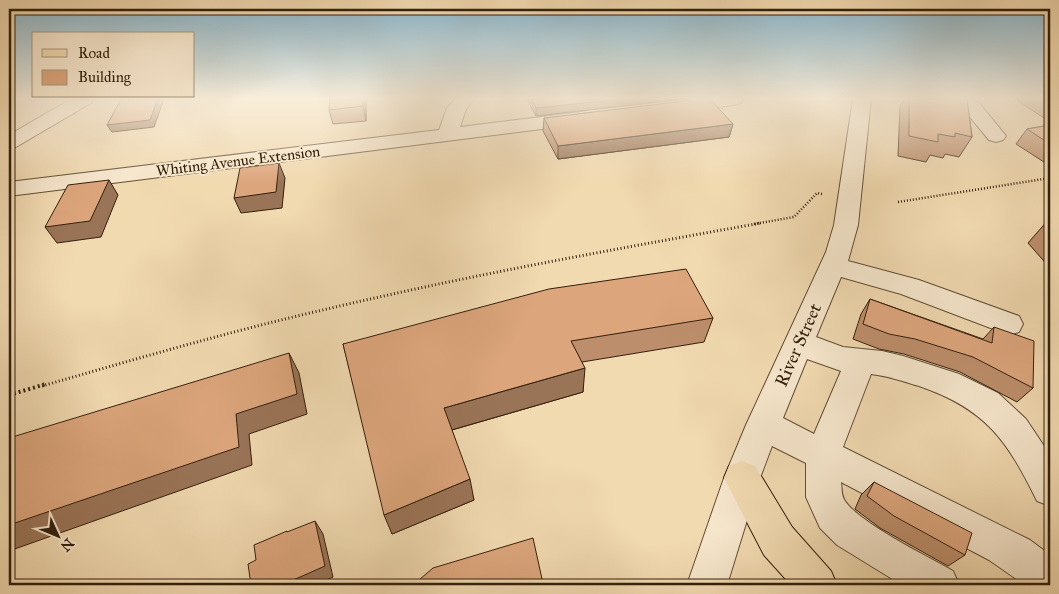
<svg xmlns="http://www.w3.org/2000/svg" width="1059" height="594" font-family="'IM FELL Great Primer',serif">
	<style>
		.lines { fill: none; stroke-linecap: round; stroke-linejoin: round }
		.minor-casing { stroke: #624e35; stroke-width: 2 }
		.major-casing { stroke: #33200c; stroke-width: 2 }
		.path-far2 { stroke: #33200c; stroke-width: 2.5; stroke-dasharray: 1 2; stroke-linecap: butt }
		.path-far1 { stroke: #33200c; stroke-width: 3; stroke-dasharray: 1 2.5; stroke-linecap: butt }
		.path { stroke: #33200c; stroke-width: 4; stroke-dasharray: 2 3; stroke-linecap: butt }
		.minor { fill: #f6e6cc; fill-rule: evenodd }
		.major { fill: #f1d9b0; fill-rule: evenodd }
		.wall { fill: #bd8e6b; stroke: #33200c }
		.shaded-wall { fill: #9a7457; stroke: #33200c }
		.building { fill: #dca57c; stroke: #33200c }
		.labels { text-anchor: middle; stroke-width: 4; stroke-linejoin: round; paint-order: stroke }
		.far-street-label { font-size: 15px; fill: #33200c; stroke: #f6e6cc }
		.street-label { font-size: 18px; fill: #33200c; stroke: #f6e6cc }
	</style>
	<rect width="100%" height="100%" fill="#f1d9b0"/>
	<filter id="stains"><feTurbulence type="fractalNoise" baseFrequency=".004" numOctaves="4"/><feColorMatrix values="0 0 0 0 .2 0 0 0 0 .09 0 0 0 0 .02 0 0 0 .5 -.17"/></filter>
	<radialGradient id="worn" r=".72"><stop offset=".6" stop-color="#630" stop-opacity="0"/><stop offset="1" stop-color="#630" stop-opacity=".3"/></radialGradient>
	<g class="lines">
		<g class="minor-casing">
			<g id="minor">
				<polygon points="71,99 93,99 91,103 16,147 9,149 9,135"/>
				<polygon points="455,99 474,99 466,109 460,127 582,112 589,114 592,118 589,122 582,124 9,196 9,182 439,130 447,108"/>
				<polygon points="690,99 743,99 741,103 734,105 676,112 669,110 666,106 669,102"/>
				<path d="M853 99H871L858 225 848 261 919 280 1019 316 1023 324 1019 332 1009 335 901 294 841 277 816 337 843 347 882 351 903 356 959 374 998 393 1026 419 1050 455V506L1037 501C1007 440 986 409 919 386 902 381 888 376 871 374L843 447 1030 540 1050 555V585H1025L989 560 841 482C842 489 841 495 845 501 861 524 927 556 953 571L959 585H902L837 545 820 528 806 497V463L772 446 760 478 727 585H687L724 478 746 425 826 252 834 225ZM807 359 841 371 814 434 783 418Z"/>
				<polygon points="951,99 972,99 979,103 1006,136 1003,140 996,142 989,140 965,111"/>
			</g>
		</g>
		<g class="major-casing">
			<polygon id="major" points="742,461 755,466 792,527 831,571 837,585 791,585 764,555 724,478 729,466"/>
		</g>
		<g class="path-far2">
			<polyline points="898,202 1050,178"/>
			<polyline points="754,224 794,217 817,193 822,194"/>
		</g>
		<path class="path-far1" d="M42 386C136 359 231 331 327 309 470 275 616 249 761 223"/>
		<polyline class="path" points="9,395 46,384"/>
		<use href="#minor" class="minor"/>
		<use href="#major" class="major"/>
	</g>
	<g class="wall">
		<polygon points="366,99 366,121 333,124 329,110"/>
		<polygon points="527,99 683,99 536,116"/>
		<polygon points="904,99 967,99 972,137 959,157 945,154 943,158 930,155 926,162 898,156 900,106"/>
		<polygon points="1015,99 1050,99 1050,122"/>
		<polygon points="544,118 733,124 729,137 558,159 543,131"/>
		<polygon points="1050,125 1050,164 1047,164 1016,144 1027,129"/>
		<polygon points="1049,219 1050,219 1050,268 1028,243"/>
		<polygon points="870,299 983,339 994,327 1033,388 1017,402 960,372 904,354 879,349 853,339 861,314"/>
		<polygon points="713,318 704,342 582,362 583,392 452,430 474,500 392,534 343,344"/>
		<polygon points="874,482 965,555 948,566 880,528 855,509 861,495"/>
	</g>
	<g class="shaded-wall">
		<polygon points="158,99 164,99 154,127 112,132 107,125"/>
		<polygon points="363,99 366,99 366,121 363,106"/>
		<polygon points="620,99 683,99 536,116 536,108"/>
		<polygon points="733,124 729,137 558,159 558,146"/>
		<polygon points="279,163 285,178 282,208 241,213 234,198"/>
		<polygon points="109,180 118,195 101,237 57,243 45,227"/>
		<polygon points="289,353 299,373 307,414 249,434 252,465 9,551 9,525 236,414"/>
		<polygon points="585,368 583,392 448,431 444,408"/>
		<polygon points="470,479 474,500 392,534 384,515"/>
		<polygon points="315,521 323,534 333,577 315,585 282,585"/>
		<polygon points="542,579 542,585 534,585"/>
	</g>
	<g class="building">
		<polygon points="121,99 158,99 150,120 107,125"/>
		<polygon points="330,99 363,99 363,106 329,110"/>
		<polygon points="531,99 620,99 536,108"/>
		<polygon points="701,99 710,99 733,124 558,146 544,118"/>
		<polygon points="909,99 967,99 972,137 955,133 955,137 938,134 938,142 909,136"/>
		<polygon points="1045,99 1050,99 1050,102"/>
		<polygon points="1050,125 1050,144 1027,129"/>
		<polygon points="279,163 276,192 234,198 240,168"/>
		<polygon points="109,180 90,221 45,227 68,185"/>
		<polygon points="686,269 713,318 571,341 585,368 444,408 470,479 384,515 343,344 549,289"/>
		<polygon points="870,299 992,343 994,327 1034,341 1033,388 973,357 915,339 889,334 863,324"/>
		<polygon points="289,353 297,394 236,414 239,447 9,525 9,438"/>
		<polygon points="874,482 972,533 965,555 894,516 867,496"/>
		<polygon points="315,521 325,566 282,585 251,585 248,564 256,560 254,545 287,531 287,532"/>
		<polygon points="533,538 542,579 534,585 413,585 433,568"/>
	</g>
	<linearGradient id="sky" x2="0" y2="1"><stop stop-color="#89b7ce"/><stop offset="0.54" stop-color="#f9eedb"/><stop offset="1" stop-color="#f9eedb" stop-opacity="0"/></linearGradient>
	<rect width="1059" height="182" fill="url(#sky)"/>
	<g class="labels">
		<g class="far-street-label">
			<text transform="translate(238 161) rotate(-7)" y="5">Whiting Avenue Extension</text>
		</g>
		<g class="street-label">
			<text transform="translate(798 345) rotate(-66)" y="6">River Street</text>
		</g>
	</g>
	<rect width="1059" height="594" fill="none" stroke="#f1d9b0" stroke-width="30"/>
	<rect x="10" y="10" width="1039" height="574" fill="none" stroke="#33200c" stroke-width="2.5"/>
	<rect x="15" y="15" width="1029" height="564" fill="none" stroke="#33200c"/>
	<rect x="32" y="32" width="162" height="65" fill="#f6e6cc" stroke="#a8977f"/>
	<rect x="42" y="49" width="25" height="8" fill="#f1d9b0" stroke="#a8977f"/>
	<text x="78" y="58" font-size="15" fill="#33200c">Road</text>
	<rect x="42" y="70" width="25" height="15" fill="#dca57c" stroke="#a8977f"/>
	<text x="78" y="82" font-size="15" fill="#33200c">Building</text>
	<g transform="translate(58 536) rotate(134)" stroke="#f6e6cc" stroke-width="4" paint-order="stroke">
	<path d="M0-4L9 19L0 12L-9 19Z" fill="#33200c"/>
	<text y="-8" font-size="14" font-weight="bold" text-anchor="middle" fill="#33200c">N</text>
	</g>
	<rect width="100%" height="100%" filter="url(#stains)"/>
	<rect width="100%" height="100%" fill="url(#worn)"/>
</svg>
